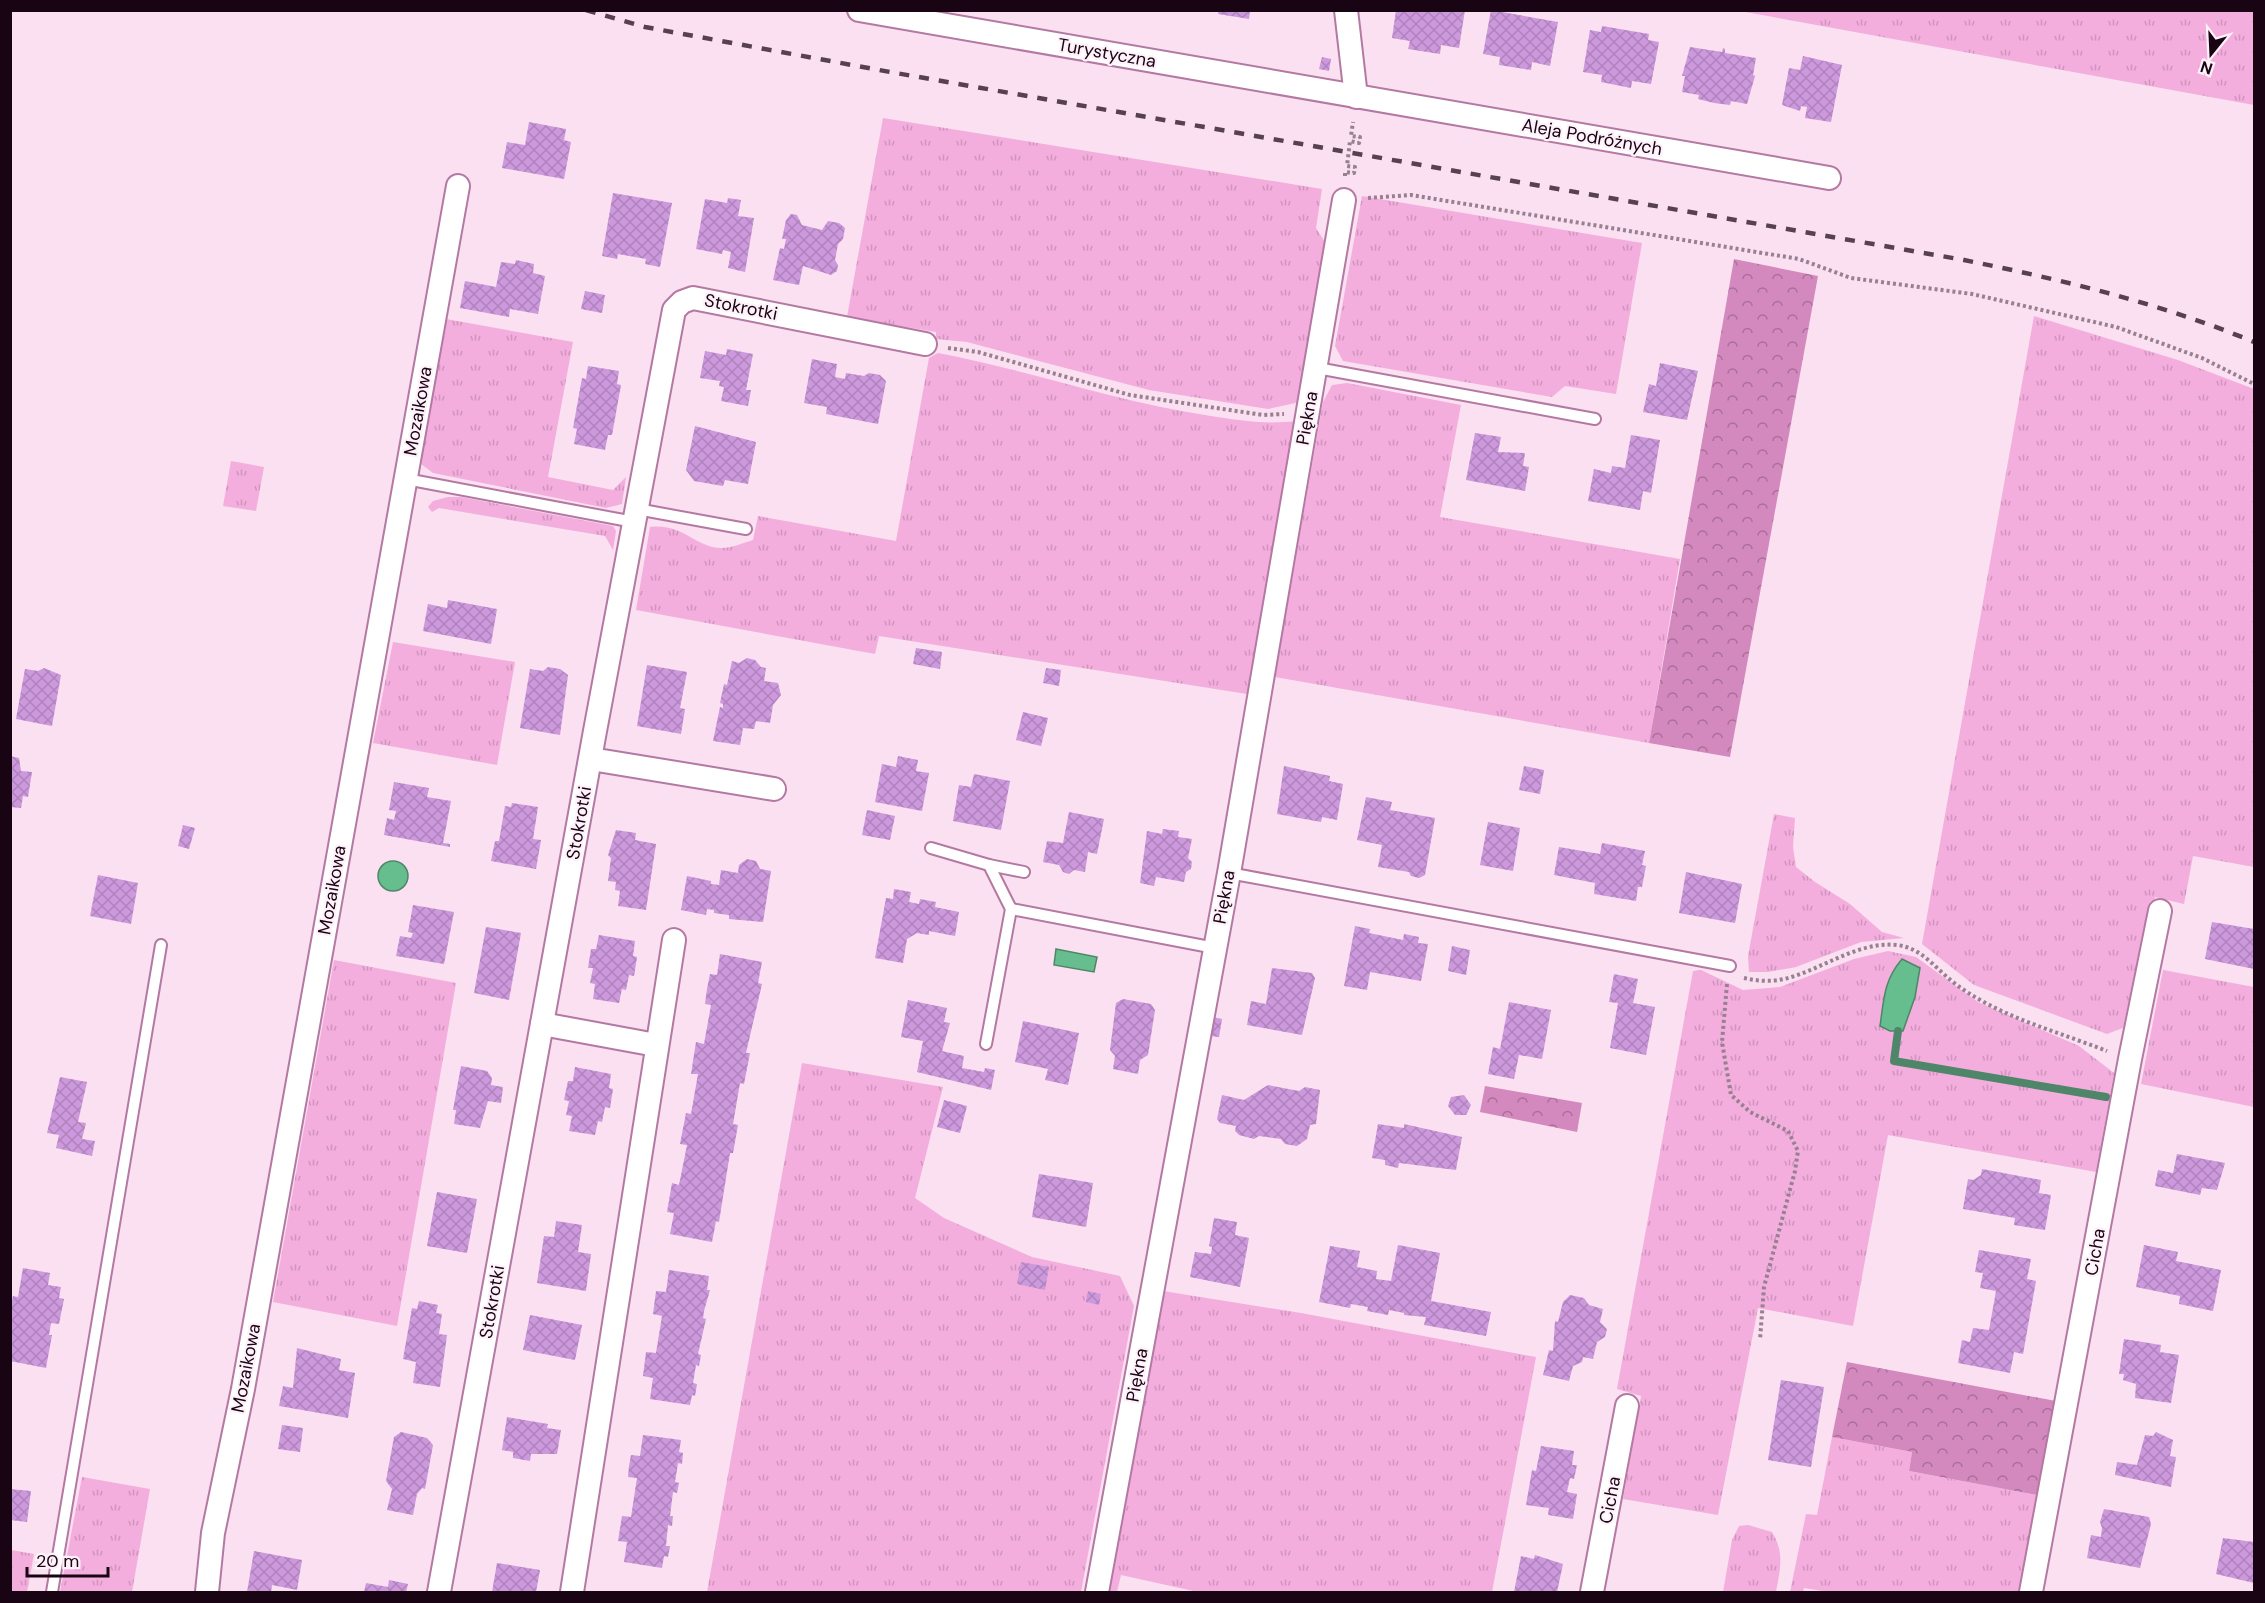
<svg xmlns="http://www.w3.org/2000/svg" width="2265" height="1603" font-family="'DM Sans',sans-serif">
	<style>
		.grass { fill: url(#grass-tufts) }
		.forest { fill: url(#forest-crowns) }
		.water { fill: #66be8e; stroke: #4f8669; stroke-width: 1.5 }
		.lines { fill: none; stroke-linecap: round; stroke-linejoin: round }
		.stream { stroke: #4f8669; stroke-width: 8 }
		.building { fill: url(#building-cross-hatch) }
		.lane-casing { stroke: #b479a2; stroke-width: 14 }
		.street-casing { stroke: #b479a2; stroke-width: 26 }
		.path { stroke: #978090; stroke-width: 4; stroke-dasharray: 3 3; stroke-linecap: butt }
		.lane { stroke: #fff; stroke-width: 10 }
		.street { stroke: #fff; stroke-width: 22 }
		.rail { stroke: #574150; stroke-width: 4.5; stroke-dasharray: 10 10; stroke-linecap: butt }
		.labels { text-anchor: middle; stroke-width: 4.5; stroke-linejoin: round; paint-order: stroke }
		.street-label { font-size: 18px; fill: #180413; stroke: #fff1fa }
	</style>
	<defs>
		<pattern id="grass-tufts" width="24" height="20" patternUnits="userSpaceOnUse" patternTransform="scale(1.5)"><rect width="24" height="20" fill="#f3aede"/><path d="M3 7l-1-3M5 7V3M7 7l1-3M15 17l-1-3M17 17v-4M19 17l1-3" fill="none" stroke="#d094be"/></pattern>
		<pattern id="forest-crowns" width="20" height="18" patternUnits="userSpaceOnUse" patternTransform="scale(1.5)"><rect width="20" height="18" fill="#d389bd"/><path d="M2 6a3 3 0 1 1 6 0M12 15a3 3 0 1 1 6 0" fill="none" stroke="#aa6e98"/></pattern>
		<pattern id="building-cross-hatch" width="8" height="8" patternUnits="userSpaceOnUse" patternTransform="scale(1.5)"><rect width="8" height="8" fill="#cd99dd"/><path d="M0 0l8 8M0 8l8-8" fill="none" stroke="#af82bd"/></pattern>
	</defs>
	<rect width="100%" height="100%" fill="#fae0f1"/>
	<g class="grass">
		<polygon points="1740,11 2254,11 2254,105"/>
		<polygon points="883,118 1322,189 1316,228 1328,247 1300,402 1268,409 1149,390 967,342 936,339 936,332 847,317"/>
		<polygon points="1362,196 1642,243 1616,394 1565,386 1552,397 1343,361 1335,346"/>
		<polygon points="2034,316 2178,360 2254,389 2254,867 2193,856 2184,904 2155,897 2152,912 2145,923 2123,1028 2107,1034 1974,985 1922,944"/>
		<polygon points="446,319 573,342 548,477 613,490 626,477 622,504 606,508 433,473 417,461"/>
		<path d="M938 353C1028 370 1115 401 1205 415 1237 420 1264 425 1296 421L1247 694 879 636 875 654 636 610 650 527C683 523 696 548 721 548 732 548 743 543 753 540L758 516 896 541 929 358Z"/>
		<polygon points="1347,383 1461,405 1440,517 1680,559 1649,743 1275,677 1323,402 1332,385"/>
		<polygon points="231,461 264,467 256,511 223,506"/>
		<polygon points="448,497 461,497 613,526 616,531 613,550 605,536 439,508 432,512 428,507 433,501"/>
		<polygon points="393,642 515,662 497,765 373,743"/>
		<polygon points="1774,814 1795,818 1793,847 1796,867 1815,882 1850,904 1882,932 1904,938 1861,942 1796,967 1768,972 1749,972 1748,956"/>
		<polygon points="1888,951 1916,957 1978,1002 2079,1046 2114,1073 2096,1172 1888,1135 1853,1326 1758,1308 1718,1515 1623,1499 1641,1396 1617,1389 1693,971 1701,970 1743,990 1780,987 1854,959"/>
		<polygon points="334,960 456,983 397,1326 273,1302"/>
		<polygon points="2163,970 2254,987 2254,1107 2141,1084"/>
		<polygon points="802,1063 943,1087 915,1198 944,1218 1032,1257 1120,1276 1134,1306 1081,1592 707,1592"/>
		<polygon points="1163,1291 1301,1313 1536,1357 1492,1592 1198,1592 1121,1575 1117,1592 1107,1592"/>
		<polygon points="1832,1437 1912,1452 1909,1471 2037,1495 2021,1592 1829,1592 1804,1588 1803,1592 1790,1592 1806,1514 1817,1515"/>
		<polygon points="82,1477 150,1489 132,1592 60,1592"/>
		<path d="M1748 1525 1772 1532C1785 1553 1780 1569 1776 1592H1723L1732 1540 1739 1526Z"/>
		<polygon points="11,1550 34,1554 27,1592 11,1592"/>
	</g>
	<g class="forest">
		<polygon points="1734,259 1818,276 1730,757 1649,743"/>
		<polygon points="1485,1086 1582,1103 1577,1132 1480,1112"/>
		<polygon points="1847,1362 2056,1401 2037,1495 1909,1471 1912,1452 1832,1437"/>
	</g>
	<g class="water">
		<circle cx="393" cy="876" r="15"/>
		<polygon points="1056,949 1097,957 1094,972 1054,965"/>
		<path d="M1902 959 1920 968 1915 997 1903 1031H1890L1880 1026C1884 998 1884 980 1902 959Z"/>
	</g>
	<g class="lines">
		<polyline class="stream" points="1898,1031 1894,1061 2106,1097"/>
	</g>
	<g class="building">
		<polygon points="1219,10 1250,10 1249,19 1218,14"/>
		<polygon points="1396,10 1465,10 1459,48 1441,45 1440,54 1408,49 1410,41 1392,38"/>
		<polygon points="1491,10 1558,22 1550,66 1532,62 1531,70 1499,65 1500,57 1483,54"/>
		<polygon points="1602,26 1649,34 1648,40 1659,42 1651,84 1632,81 1631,88 1601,82 1602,75 1583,72 1590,30 1601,32"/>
		<polygon points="1690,47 1722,52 1723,48 1725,49 1725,53 1756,58 1753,75 1755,76 1747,104 1731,101 1730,105 1714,103 1698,99 1699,95 1682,92 1685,76 1682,76"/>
		<polygon points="1803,56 1842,65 1831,122 1805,118 1807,107 1801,106 1800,111 1782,105 1789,68 1800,70"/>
		<polygon points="1322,57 1331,59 1329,71 1319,69"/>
		<polygon points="529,122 566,129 564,140 571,142 564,179 502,168 507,142 525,145"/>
		<polygon points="613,193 672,203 660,267 645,264 646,259 618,254 617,259 602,256"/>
		<polygon points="728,198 741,200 738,216 754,218 745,272 728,268 731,252 723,250 722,254 696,249 705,199 727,203"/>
		<polygon points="791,214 797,215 802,225 822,230 828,221 839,223 845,228 843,239 838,244 835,260 838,265 837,271 831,275 803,266 799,285 773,280 780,248 784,249 786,239 782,239 786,220"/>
		<polygon points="516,260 534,264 533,273 545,276 538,314 510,309 509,317 460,308 465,281 496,287 501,262 515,264"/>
		<polygon points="585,291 605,295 602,313 581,309"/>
		<polygon points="727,349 753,354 746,390 751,390 748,406 721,401 724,387 719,386 720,381 700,378 705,351 726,355"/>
		<polygon points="812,359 837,364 835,377 845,379 846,373 864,376 869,373 880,375 886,381 878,424 826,414 827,407 804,403"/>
		<polygon points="1660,363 1698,371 1687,420 1643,412 1649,384 1656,386"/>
		<polygon points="588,366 619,371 617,384 621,385 612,435 608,435 605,450 574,444 577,429 573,428 582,378 586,379"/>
		<polygon points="695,426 756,442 748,484 725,480 723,486 694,481 686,470"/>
		<polygon points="1475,433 1501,437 1498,452 1525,453 1523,466 1529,467 1525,491 1466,480"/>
		<polygon points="1631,435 1660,440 1651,493 1643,491 1640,510 1588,501 1594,469 1611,473 1612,466 1625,468"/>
		<polygon points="448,600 497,609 491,644 423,631 428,604 447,608"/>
		<polygon points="916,648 942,652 940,669 913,664"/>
		<polygon points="747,658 755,660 761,667 766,668 764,681 778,683 781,695 773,705 770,723 756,721 754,729 743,728 740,745 713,741 720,707 723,708 723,704 720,703 724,684 727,685 732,661 739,663"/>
		<polygon points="647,665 687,672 680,708 685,709 681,734 637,726"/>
		<polygon points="548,667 560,669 568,675 560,735 520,728 530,669 543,671"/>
		<polygon points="44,668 61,675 52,726 16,719 25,669 38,671"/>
		<polygon points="1046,668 1061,670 1059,686 1043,683"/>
		<polygon points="1023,712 1048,718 1041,746 1016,740"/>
		<polygon points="10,756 19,758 21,771 32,772 28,797 23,796 21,808 10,807"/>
		<polygon points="898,756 918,760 916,771 929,773 922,811 875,802 882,764 896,767"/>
		<polygon points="1284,766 1330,776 1329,781 1343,784 1337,820 1322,817 1321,822 1277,814"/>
		<polygon points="1524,766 1544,770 1540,794 1519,790"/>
		<polygon points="974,774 1010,781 1001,830 953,821 959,785 971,787"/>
		<polygon points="394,782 429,788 427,797 451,801 443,843 450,844 450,847 384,835 387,818 394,820 396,811 389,810"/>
		<polygon points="1366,797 1392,802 1390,810 1435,818 1425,875 1419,878 1411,876 1409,872 1378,867 1382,845 1357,840"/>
		<polygon points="512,803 538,807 533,839 541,840 536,869 491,861 495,841 499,841 505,806 511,807"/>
		<polygon points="867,810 895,816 890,840 862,835"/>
		<polygon points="1069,812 1104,819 1097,854 1088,852 1085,872 1074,870 1069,874 1063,872 1059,865 1043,862 1047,841 1063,843"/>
		<polygon points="1488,822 1520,828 1513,871 1480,865"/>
		<polygon points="183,825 195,828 189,849 178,846"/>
		<polygon points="1163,829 1179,831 1178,837 1192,839 1188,858 1192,862 1191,869 1186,872 1184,882 1156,877 1154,886 1140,883 1147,831 1162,834"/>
		<polygon points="616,830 636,833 635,840 656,844 646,910 618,906 620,891 615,890 616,882 608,881 611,858 608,855"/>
		<polygon points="1602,843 1645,851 1642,865 1646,866 1642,887 1638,887 1636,901 1594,894 1595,883 1554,875 1559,847 1600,854"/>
		<polygon points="747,859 756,861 760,869 771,871 763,922 729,919 729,915 714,913 714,910 707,909 706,915 681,910 687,876 711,881 711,884 719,885 721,870 738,873 739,865"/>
		<polygon points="1686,872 1742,884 1735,923 1679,913"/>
		<polygon points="98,875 138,883 131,924 90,916"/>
		<polygon points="894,889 911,892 909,902 919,904 920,899 936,902 935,907 959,912 955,936 929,931 929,935 917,933 907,939 903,963 875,958 886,898 893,899"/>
		<polygon points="413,905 454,912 444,964 396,956 400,936 411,938 413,933 408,932"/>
		<polygon points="2212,922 2254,929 2254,969 2205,959"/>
		<polygon points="1355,926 1370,929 1369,933 1403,940 1404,934 1419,937 1418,943 1428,944 1421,981 1370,972 1367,990 1344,986"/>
		<polygon points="486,927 521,933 509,1000 474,993"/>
		<polygon points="599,935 635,941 633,956 637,957 634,976 629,975 626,990 622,989 619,1003 593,999 595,984 590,983 593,968 588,968 591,949 596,949"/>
		<polygon points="1452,946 1470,950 1466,975 1448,971"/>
		<polygon points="720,954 762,962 758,983 762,984 746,1053 750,1053 744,1084 740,1083 733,1124 738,1125 733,1153 730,1153 719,1222 716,1221 712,1242 670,1234 674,1213 667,1212 672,1183 679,1185 687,1145 680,1144 686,1113 691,1114 698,1074 691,1074 696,1042 704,1044 711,1005 705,1004 707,989 710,974 717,975"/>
		<polygon points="1272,968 1312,973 1315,978 1302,1035 1247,1025 1251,1001 1266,1004"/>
		<polygon points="1614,974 1638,979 1633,1003 1655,1007 1646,1055 1610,1048 1618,1003 1609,1002"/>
		<polygon points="1123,999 1151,1004 1155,1010 1148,1055 1140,1060 1138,1074 1113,1069 1115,1056 1110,1050 1116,1003"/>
		<polygon points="908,1000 947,1008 944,1022 950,1023 942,1051 964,1056 962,1068 984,1072 985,1068 995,1070 991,1090 917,1072 923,1041 901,1037"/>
		<polygon points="1509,1002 1551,1010 1542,1059 1519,1055 1514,1079 1488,1074 1493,1047 1500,1049"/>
		<polygon points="1213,1017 1222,1019 1219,1037 1210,1036"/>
		<polygon points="1023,1021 1079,1033 1068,1085 1045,1080 1048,1069 1015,1062"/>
		<polygon points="461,1066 487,1071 492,1078 491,1085 503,1087 501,1103 488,1101 480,1128 454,1124 456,1110 453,1110"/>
		<polygon points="575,1067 611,1074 609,1088 613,1089 610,1108 605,1107 602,1122 598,1121 595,1135 569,1131 572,1116 566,1115 569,1101 564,1100 568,1081 573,1081"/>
		<polygon points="60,1077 87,1082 78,1122 86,1123 82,1139 95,1141 92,1156 56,1148 59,1135 47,1133"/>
		<polygon points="1268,1085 1299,1091 1305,1087 1320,1090 1316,1124 1310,1125 1307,1139 1297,1146 1285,1144 1281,1139 1259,1136 1254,1139 1239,1135 1235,1131 1236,1126 1220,1123 1217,1119 1222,1095 1244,1100"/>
		<polygon points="1464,1095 1471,1105 1466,1115 1455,1115 1448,1106 1451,1097"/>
		<polygon points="944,1100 967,1106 960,1133 937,1127"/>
		<polygon points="1378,1124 1404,1128 1404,1124 1462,1137 1456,1170 1399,1163 1398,1168 1385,1165 1385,1160 1372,1158"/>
		<polygon points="2177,1154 2225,1163 2217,1190 2202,1188 2200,1195 2155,1186 2158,1170 2173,1173"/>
		<polygon points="1982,1169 2041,1180 2039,1193 2051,1195 2045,1230 2014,1225 2015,1218 1963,1209 1968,1179 1973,1180 1981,1175"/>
		<polygon points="1039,1174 1093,1183 1086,1227 1032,1217"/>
		<polygon points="437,1192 477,1199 467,1253 427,1246"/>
		<polygon points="1214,1218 1237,1222 1235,1235 1249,1238 1240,1287 1190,1277 1195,1252 1211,1254 1212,1247 1209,1246"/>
		<polygon points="556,1221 582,1225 578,1252 591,1254 586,1291 537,1283 544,1236 554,1237"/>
		<polygon points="1398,1245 1440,1253 1431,1301 1491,1312 1486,1336 1424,1325 1426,1317 1404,1315 1404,1313 1389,1310 1388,1315 1367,1311 1368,1307 1351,1304 1350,1308 1319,1302 1330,1246 1360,1251 1357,1267 1377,1271 1376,1279 1391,1281"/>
		<polygon points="2144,1245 2178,1252 2176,1261 2221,1270 2213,1311 2179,1304 2180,1296 2136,1287"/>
		<polygon points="1979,1250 2031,1259 2027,1279 2036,1281 2023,1354 2014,1352 2010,1373 1958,1363 1962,1340 1970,1342 1973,1328 1989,1330 1996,1291 1980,1288 1983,1273 1975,1272"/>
		<polygon points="1021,1262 1049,1267 1045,1290 1017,1284"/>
		<polygon points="23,1268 50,1273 48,1285 61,1287 59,1298 64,1299 59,1324 51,1323 49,1335 52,1335 46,1368 10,1361 10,1309 13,1296 18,1297"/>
		<polygon points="669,1270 709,1276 707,1290 710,1290 704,1311 703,1318 706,1319 698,1354 701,1355 699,1366 696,1365 693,1383 697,1384 695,1396 692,1395 690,1405 650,1399 653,1378 643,1376 646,1352 656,1353 662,1316 653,1314 656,1291 666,1292"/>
		<polygon points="1088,1291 1101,1294 1099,1305 1086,1302"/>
		<polygon points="1570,1295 1584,1298 1589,1305 1603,1309 1600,1322 1607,1329 1605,1337 1597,1342 1593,1359 1583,1357 1582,1362 1573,1366 1569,1381 1543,1375 1549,1350 1553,1351 1555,1321 1558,1322 1563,1302"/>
		<polygon points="419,1301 438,1305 436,1313 442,1314 439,1334 447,1335 440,1387 413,1383 416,1362 403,1359 412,1308 417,1309"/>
		<polygon points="530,1315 582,1325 575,1360 523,1350"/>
		<polygon points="2124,1339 2161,1345 2160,1352 2179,1355 2171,1403 2135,1398 2136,1384 2123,1380 2124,1374 2119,1374"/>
		<polygon points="297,1348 341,1359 339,1370 355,1373 348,1418 279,1406 283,1386 293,1388"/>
		<polygon points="1781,1380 1824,1387 1811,1467 1768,1460"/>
		<polygon points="507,1417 548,1424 547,1428 561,1430 557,1454 531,1454 530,1461 513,1458 513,1452 502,1450"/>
		<polygon points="282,1425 303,1428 300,1452 278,1449"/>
		<polygon points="401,1432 427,1438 433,1445 425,1489 422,1488 417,1494 413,1515 387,1510 392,1489 386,1481 394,1437"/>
		<polygon points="2156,1432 2173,1440 2170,1456 2176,1457 2171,1487 2115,1475 2117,1462 2137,1465 2145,1435 2153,1436"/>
		<polygon points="643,1435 681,1440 679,1452 683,1453 682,1464 678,1463 675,1482 679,1483 677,1493 673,1492 670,1516 673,1516 672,1526 668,1525 666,1546 670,1546 668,1557 664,1556 662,1568 624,1562 627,1542 618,1541 622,1516 631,1517 637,1478 628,1477 629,1466 631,1455 640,1456"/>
		<polygon points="1541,1446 1574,1451 1572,1465 1577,1465 1574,1479 1570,1478 1567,1492 1577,1494 1573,1519 1548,1515 1549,1508 1526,1505 1532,1470 1536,1471"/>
		<polygon points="10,1489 31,1491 27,1522 10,1520"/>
		<polygon points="2104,1509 2149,1517 2151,1524 2140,1568 2087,1558 2091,1535 2101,1537 2102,1528 2100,1522"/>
		<polygon points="2223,1538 2254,1542 2254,1583 2216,1574"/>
		<polygon points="254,1551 302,1560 297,1590 272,1585 271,1592 247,1592"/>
		<polygon points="1535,1555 1563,1564 1557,1592 1514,1592 1521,1556 1534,1559"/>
		<polygon points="497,1563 540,1570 536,1592 492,1592"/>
		<polygon points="389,1580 408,1584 406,1592 364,1592 366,1583 388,1587"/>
	</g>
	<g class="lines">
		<g class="lane-casing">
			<g id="lane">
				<polyline points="1317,368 1595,419"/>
				<polyline points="406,479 634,522"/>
				<polyline points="637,509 746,529"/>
				<polyline points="931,848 989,865 1011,909 986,1044"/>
				<polyline points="989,865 1024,872"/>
				<polyline points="1229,873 1730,966"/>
				<polyline points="1011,909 1215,948"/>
				<polyline points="52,1592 161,945"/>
			</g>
		</g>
		<g class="street-casing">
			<g id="street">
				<polyline points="859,10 1829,178"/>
				<polyline points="1346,10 1356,97"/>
				<polyline points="591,759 774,789"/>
				<polyline points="542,1024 656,1045"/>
				<polyline points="207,1592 213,1533 243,1389 458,186"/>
				<polyline points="439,1592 595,731 674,310 682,302 693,298 925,344"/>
				<polyline points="572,1592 674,940"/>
				<polyline points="1097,1592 1229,873 1344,200"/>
				<polyline points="1592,1592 1627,1406"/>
				<polyline points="2031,1592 2130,1059 2160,911"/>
			</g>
		</g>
		<g class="path">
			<polyline points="1345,176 1345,172 1354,173 1355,167 1347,166 1350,141 1359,143 1360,137 1351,136 1353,122"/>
			<polyline points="1368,198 1411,195 1799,259 1851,278 1972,294 2116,327 2202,358 2254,384"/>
			<polyline points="948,348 978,352 1130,395 1263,415 1284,414"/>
			<path d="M1744 978C1757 981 1771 982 1784 979 1822 970 1857 941 1897 945 1922 948 1935 968 1953 982 1996 1016 2056 1031 2107 1051"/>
			<polyline points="1727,984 1722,1042 1731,1095 1750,1112 1788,1131 1798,1151 1795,1171 1764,1287 1760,1340"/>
		</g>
		<use href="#lane" class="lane"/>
		<use href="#street" class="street"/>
		<path class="rail" d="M586 10 645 27 890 72 1964 260C2063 280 2160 303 2254 342"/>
	</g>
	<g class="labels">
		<g class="street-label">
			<text transform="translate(1107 53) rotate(10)" y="6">Turystyczna</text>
			<text transform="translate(1592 137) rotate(10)" y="6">Aleja Podróżnych</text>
			<text transform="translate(741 307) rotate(11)" y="6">Stokrotki</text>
			<text transform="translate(418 411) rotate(-80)" y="6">Mozaikowa</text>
			<text transform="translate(1307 418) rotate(-80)" y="6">Piękna</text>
			<text transform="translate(579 823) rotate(-80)" y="6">Stokrotki</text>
			<text transform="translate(332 890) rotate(-80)" y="6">Mozaikowa</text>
			<text transform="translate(1224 897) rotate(-80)" y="6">Piękna</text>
			<text transform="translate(2095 1252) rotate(-80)" y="6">Cicha</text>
			<text transform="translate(492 1302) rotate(-80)" y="6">Stokrotki</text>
			<text transform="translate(246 1368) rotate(-79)" y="6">Mozaikowa</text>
			<text transform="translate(1137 1375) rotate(-80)" y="6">Piękna</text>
			<text transform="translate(1610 1500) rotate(-79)" y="6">Cicha</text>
		</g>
	</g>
	<rect width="2265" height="1603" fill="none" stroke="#180413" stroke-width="24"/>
	<g transform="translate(2211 54) rotate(198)" stroke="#fff1fa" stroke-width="4.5" paint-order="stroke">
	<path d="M0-4.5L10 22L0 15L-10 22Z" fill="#180413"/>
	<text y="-9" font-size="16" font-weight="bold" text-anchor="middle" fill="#180413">N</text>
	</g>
	<path d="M27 1567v9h81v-9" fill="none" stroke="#180413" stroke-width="3"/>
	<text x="36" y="1567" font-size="18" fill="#180413" stroke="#fff1fa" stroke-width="4.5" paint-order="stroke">20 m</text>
</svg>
